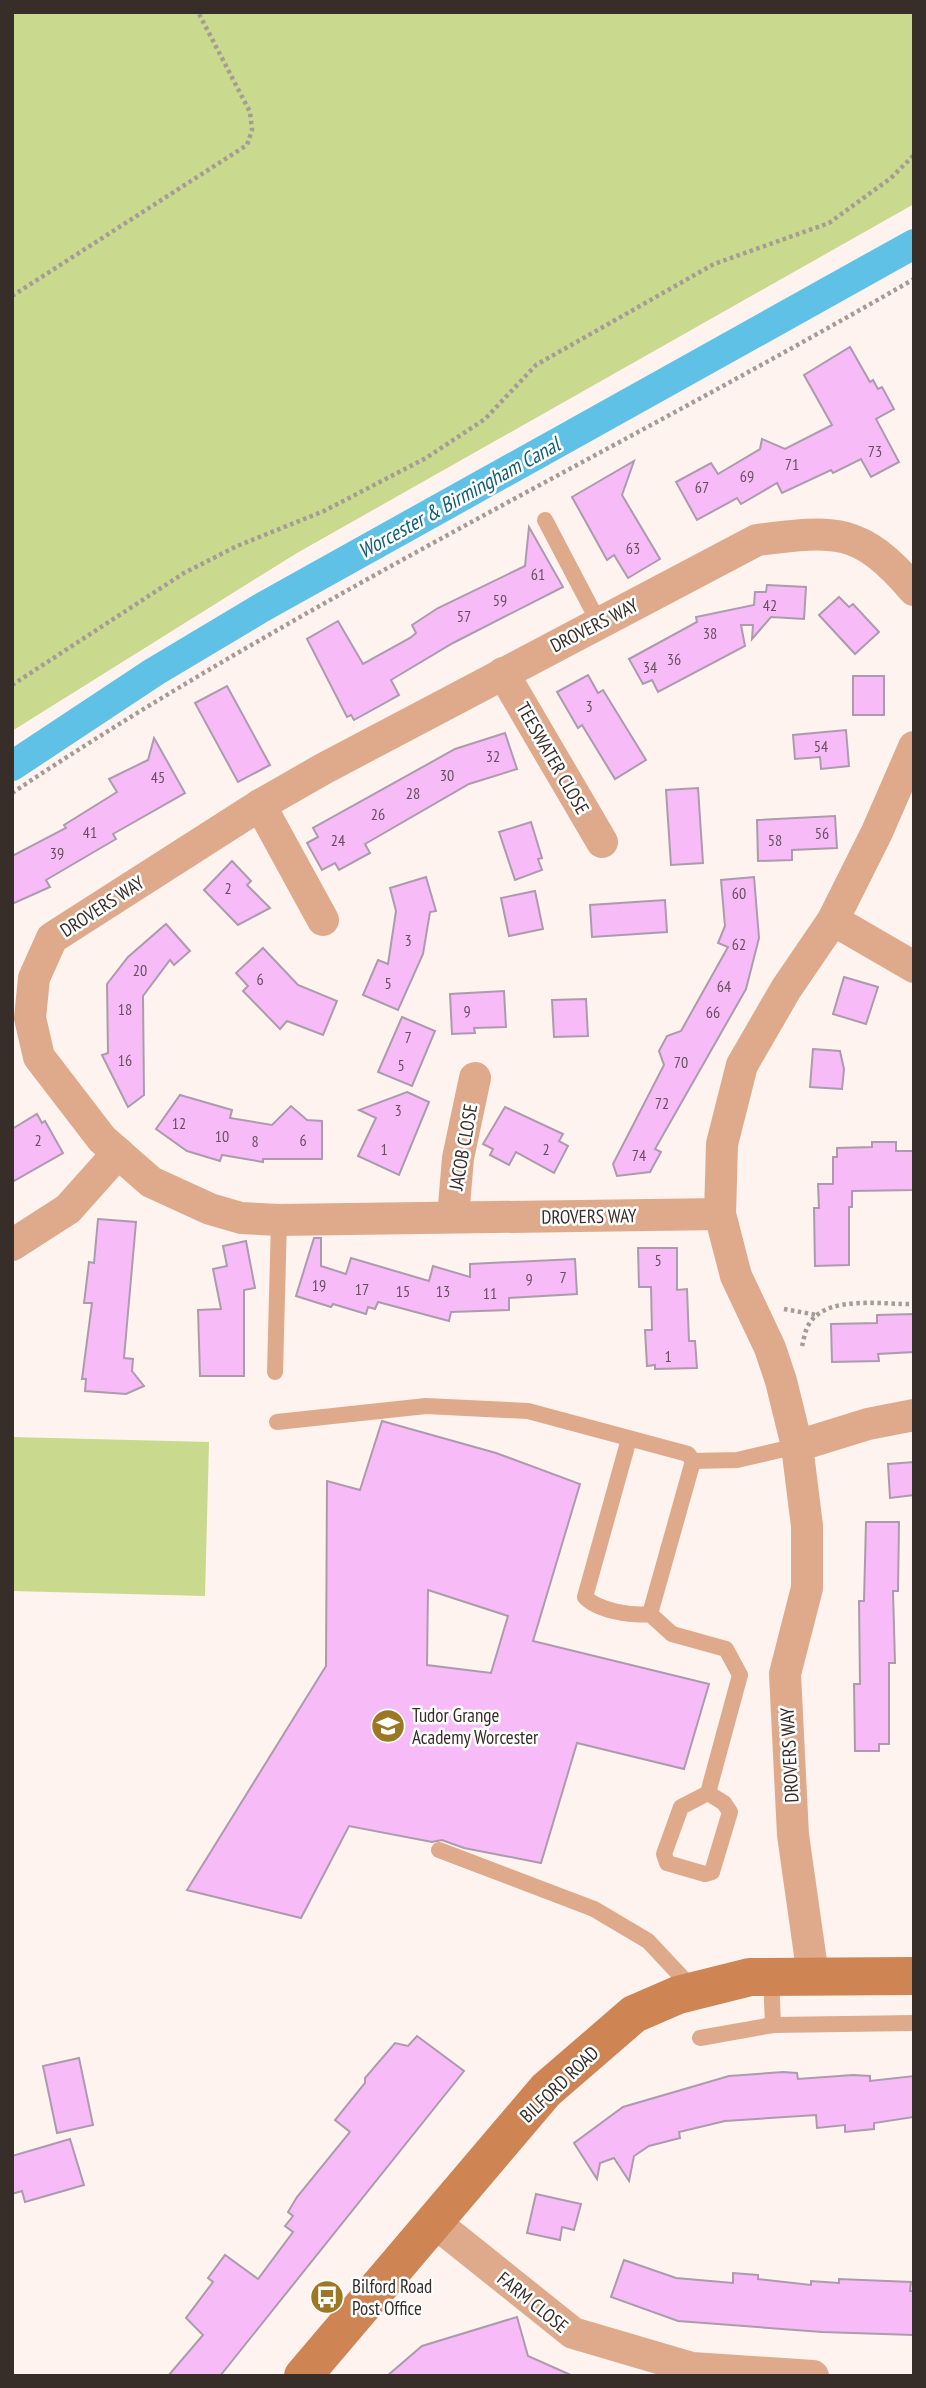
<svg xmlns="http://www.w3.org/2000/svg" width="926" height="2388" font-family="'PT Sans Narrow',sans-serif">
	<style>
		.green { fill: #c9d98d }
		.lines { fill: none; stroke-linecap: round; stroke-linejoin: round }
		.canal { stroke: #60c1e6; stroke-width: 30 }
		.building { fill: #f7bbf8; stroke: #ad9bad; stroke-width: 2; fill-rule: evenodd }
		.path { stroke: #a59b97; stroke-width: 4.5; stroke-dasharray: 3.5 3.5; stroke-linecap: butt }
		.lane { stroke: #deaa8b; stroke-width: 16 }
		.street { stroke: #deaa8b; stroke-width: 32 }
		.secondary { stroke: #ce8453; stroke-width: 38 }
		.labels { text-anchor: middle; stroke-width: 5; stroke-linejoin: round; paint-order: stroke }
		.number-label { font-size: 16px; fill: #67505d }
		.street-label { font-size: 19px; fill: #372d29; stroke: #fff }
		.poi-label { font-size: 19px; fill: #372d29; stroke: #fff; text-anchor: start }
		.water-label { font-size: 21px; font-style: italic; fill: #0f5e77; stroke: #fff }
	</style>
	<rect width="100%" height="100%" fill="#fef3ef"/>
	<g class="green">
		<polygon points="12,12 914,12 914,204 297,553 12,731"/>
		<polygon points="12,1437 209,1442 205,1596 12,1591"/>
	</g>
	<g class="lines">
		<polyline class="canal" points="12,766 154,672 261,608 914,244"/>
	</g>
	<g class="building">
		<polygon points="850,347 870,382 873,380 878,389 882,387 894,409 876,419 899,462 871,477 861,459 833,473 831,470 782,493 777,483 741,504 737,498 697,520 676,482 711,463 718,474 760,449 762,439 785,449 832,425 804,375"/>
		<polygon points="634,461 622,495 660,559 628,578 614,555 607,560 572,497"/>
		<polygon points="529,527 563,587 453,643 391,680 399,695 354,720 351,715 347,717 307,639 338,621 363,664 410,638 416,633 412,625 438,608 525,566"/>
		<polygon points="767,585 806,587 804,619 771,617 752,639 753,625 741,625 745,646 658,692 652,680 643,684 629,659 697,622 696,617 754,605 755,592 766,592"/>
		<polygon points="839,597 849,607 853,604 879,632 855,654 819,615"/>
		<polygon points="588,675 598,693 603,690 646,760 615,779 582,725 578,728 557,692"/>
		<rect x="853" y="676" width="31" height="39"/>
		<polygon points="227,686 270,765 238,782 195,703"/>
		<polygon points="846,730 849,766 821,769 820,757 795,759 793,735"/>
		<polygon points="505,733 517,769 469,784 365,844 370,853 339,870 335,863 322,870 307,843 318,837 313,828 455,749"/>
		<polygon points="154,738 185,793 113,834 116,839 46,880 50,887 12,904 12,856 66,828 64,825 117,792 109,779 148,760"/>
		<polygon points="698,788 703,863 671,865 666,790"/>
		<polygon points="835,816 837,848 792,850 792,860 758,861 757,820"/>
		<polygon points="531,822 542,858 538,859 542,870 515,880 499,832"/>
		<polygon points="232,861 251,881 247,885 270,908 238,925 204,890"/>
		<polygon points="426,877 436,911 430,912 423,954 398,1010 363,995 378,960 388,964 396,911 390,888"/>
		<polygon points="754,877 759,938 746,989 655,1149 661,1152 650,1172 617,1176 613,1164 664,1065 659,1051 667,1036 681,1031 728,947 718,943 725,926 721,880"/>
		<polygon points="535,891 543,929 509,936 501,898"/>
		<polygon points="665,900 667,932 592,937 590,905"/>
		<polygon points="166,924 190,951 174,965 170,960 143,996 144,1095 128,1107 102,1055 108,1053 107,984 128,957"/>
		<polygon points="263,948 298,985 337,1001 323,1035 287,1021 280,1029 243,991 248,986 236,973"/>
		<polygon points="844,977 878,987 866,1024 833,1014"/>
		<polygon points="504,991 506,1027 474,1028 475,1033 452,1034 450,994"/>
		<polygon points="586,999 588,1036 554,1037 552,1000"/>
		<polygon points="402,1017 435,1031 412,1086 378,1072"/>
		<polygon points="813,1049 840,1051 844,1069 842,1089 810,1087"/>
		<polygon points="407,1092 429,1102 399,1175 358,1156 376,1118 359,1110"/>
		<polygon points="180,1095 232,1110 230,1118 272,1125 291,1106 307,1120 322,1121 322,1159 263,1159 263,1162 222,1155 220,1161 187,1151 156,1129"/>
		<polygon points="505,1107 563,1134 559,1141 568,1146 554,1173 516,1152 509,1165 490,1155 493,1149 483,1144"/>
		<polygon points="37,1114 42,1123 45,1121 63,1153 12,1182 12,1129"/>
		<polygon points="872,1142 896,1142 896,1151 914,1151 914,1190 852,1191 852,1207 849,1207 849,1265 815,1266 814,1208 819,1208 818,1184 833,1184 833,1157 837,1157 837,1148 872,1147"/>
		<polygon points="98,1219 136,1222 124,1358 133,1359 132,1371 144,1386 126,1394 85,1391 86,1379 82,1379 92,1303 84,1303 89,1262 94,1263"/>
		<polygon points="314,1238 321,1238 321,1266 346,1274 351,1258 429,1281 433,1266 470,1277 470,1264 575,1259 577,1294 509,1298 509,1310 451,1312 449,1321 378,1302 375,1309 368,1307 366,1314 333,1304 331,1307 296,1296"/>
		<polygon points="246,1241 255,1288 244,1290 244,1376 200,1376 198,1310 221,1309 213,1269 227,1266 223,1246"/>
		<polygon points="638,1248 677,1248 677,1290 687,1289 689,1341 695,1341 697,1368 655,1369 655,1365 647,1366 645,1330 652,1330 651,1287 639,1287"/>
		<polygon points="914,1314 914,1352 878,1354 879,1361 832,1362 831,1324 877,1323 877,1315"/>
		<path d="M382 1421 496 1453 580 1484 533 1641 709 1684 684 1769 577 1743 541 1863 464 1848 442 1840 432 1842 349 1826 301 1918 187 1890 326 1666 327 1481 360 1490ZM428 1590 508 1616 491 1673 427 1665Z"/>
		<polygon points="914,1462 914,1495 890,1498 888,1464"/>
		<polygon points="866,1522 899,1522 898,1591 893,1591 895,1663 889,1663 889,1744 879,1744 879,1751 855,1751 854,1684 860,1684 859,1601 864,1601"/>
		<polygon points="417,2036 464,2071 220,2376 168,2376 203,2335 186,2318 213,2282 208,2278 225,2255 258,2279 293,2232 285,2226 293,2216 288,2212 297,2197 350,2132 335,2120 365,2083 365,2078 395,2043 408,2046"/>
		<polygon points="79,2058 93,2125 57,2133 43,2066"/>
		<polygon points="783,2072 797,2073 798,2079 853,2075 870,2076 870,2081 914,2076 914,2117 874,2123 874,2129 845,2132 845,2125 817,2128 816,2115 725,2121 679,2132 680,2138 649,2146 634,2156 629,2181 614,2158 600,2163 597,2179 574,2143 623,2107 729,2076"/>
		<polygon points="70,2139 84,2185 25,2202 22,2191 12,2194 12,2156"/>
		<polygon points="536,2194 581,2204 574,2230 562,2227 560,2240 527,2233"/>
		<polygon points="624,2260 676,2278 733,2283 733,2273 758,2275 758,2279 811,2285 811,2281 839,2283 839,2279 911,2282 910,2291 914,2291 913,2335 822,2332 678,2321 611,2297"/>
		<polygon points="517,2317 528,2356 573,2376 387,2376 422,2346"/>
	</g>
	<g class="lines">
		<g class="path">
			<polyline points="12,296 247,145 252,130 250,112 198,12"/>
			<polyline points="12,685 184,573 237,546 324,511 426,458 485,419 536,365 714,264 829,223 891,178 914,155"/>
			<path d="M12 793C300 601 615 452 914 279"/>
			<polyline points="784,1309 817,1315"/>
			<path d="M802 1346C804 1339 805 1330 809 1324 827 1294 884 1305 914 1304"/>
		</g>
		<g class="lane">
			<polyline points="545,520 599,623"/>
			<polyline points="275,1372 279,1220"/>
			<polyline points="277,1422 426,1406 528,1411 688,1454 693,1461"/>
			<path d="M629 1439 585 1597C598 1611 632 1616 650 1614L672 1634 726 1649 740 1675 708 1793"/>
			<polyline points="693,1461 737,1460 797,1446"/>
			<polyline points="650,1614 693,1461"/>
			<polygon points="708,1793 724,1803 730,1812 712,1872 705,1874 667,1863 664,1854 681,1807"/>
			<polyline points="439,1850 594,1909 648,1941 693,1989"/>
			<polyline points="771,1977 773,2025"/>
			<polyline points="700,2038 773,2025 914,2023"/>
		</g>
		<g class="street">
			<polyline points="503,673 602,842"/>
			<polyline points="260,805 323,920"/>
			<polyline points="833,920 914,967"/>
			<path d="M720 1214 279 1220 241 1218 210 1209 151 1182 102 1139 39 1057 30 1018 34 978 52 938 260 805 323 769 757 540C836 530 860 527 914 590"/>
			<polyline points="453,1217 458,1158 475,1078"/>
			<polyline points="12,1245 68,1209 118,1153"/>
			<polyline points="797,1446 868,1424 914,1415"/>
			<polyline points="813,1976 793,1835 785,1674 807,1588 807,1526 797,1446 781,1381 770,1348 736,1276 720,1214 722,1144 742,1065 786,989 833,920 877,832 914,747"/>
			<polyline points="433,2221 573,2333 692,2368 813,2376"/>
		</g>
		<polyline class="secondary" points="303,2376 546,2090 634,2014 678,1995 750,1977 914,1976"/>
	</g>
	<defs>
		<g id="school-disc" transform="scale(1.75)"><circle r="9.5" fill="#9d7824" stroke="#fff"/><path d="M0-5L7-2L0 1L-7-2ZM-4 1L0 2.5L4 1V4Q0 6-4 4Z" fill="#fff"/></g>
		<g id="bus-disc" transform="scale(1.75)"><circle r="9.5" fill="#9d7824" stroke="#fff"/><path d="M-5-6H5V4H4V6H2V4H-2V6H-4V4H-5ZM-3.5-4V0h7V-4ZM-3.5 1.2v1.5H-2V1.2ZM2 1.2v1.5H3.5V1.2Z" fill="#fff"/></g>
	</defs>
	<g fill-rule="evenodd">
		<use href="#school-disc" x="388" y="1726"/>
		<use href="#bus-disc" x="327" y="2297"/>
	</g>
	<g class="labels">
		<g class="number-label">
			<text x="875" y="457">73</text>
			<text x="792" y="470">71</text>
			<text x="747" y="482">69</text>
			<text x="702" y="493">67</text>
			<text x="633" y="554">63</text>
			<text x="538" y="580">61</text>
			<text x="500" y="606">59</text>
			<text x="770" y="611">42</text>
			<text x="464" y="622">57</text>
			<text x="710" y="639">38</text>
			<text x="674" y="665">36</text>
			<text x="650" y="673">34</text>
			<text x="589" y="712">3</text>
			<text x="821" y="752">54</text>
			<text x="493" y="762">32</text>
			<text x="447" y="781">30</text>
			<text x="158" y="783">45</text>
			<text x="413" y="799">28</text>
			<text x="378" y="820">26</text>
			<text x="90" y="838">41</text>
			<text x="822" y="839">56</text>
			<text x="338" y="846">24</text>
			<text x="775" y="846">58</text>
			<text x="57" y="859">39</text>
			<text x="228" y="894">2</text>
			<text x="739" y="899">60</text>
			<text x="408" y="946">3</text>
			<text x="739" y="950">62</text>
			<text x="140" y="976">20</text>
			<text x="260" y="985">6</text>
			<text x="388" y="989">5</text>
			<text x="724" y="992">64</text>
			<text x="125" y="1015">18</text>
			<text x="467" y="1017">9</text>
			<text x="713" y="1018">66</text>
			<text x="408" y="1043">7</text>
			<text x="125" y="1066">16</text>
			<text x="681" y="1068">70</text>
			<text x="401" y="1071">5</text>
			<text x="662" y="1109">72</text>
			<text x="398" y="1116">3</text>
			<text x="179" y="1129">12</text>
			<text x="222" y="1142">10</text>
			<text x="38" y="1146">2</text>
			<text x="303" y="1146">6</text>
			<text x="255" y="1147">8</text>
			<text x="384" y="1155">1</text>
			<text x="546" y="1155">2</text>
			<text x="639" y="1161">74</text>
			<text x="658" y="1266">5</text>
			<text x="563" y="1283">7</text>
			<text x="529" y="1285">9</text>
			<text x="319" y="1291">19</text>
			<text x="362" y="1295">17</text>
			<text x="403" y="1297">15</text>
			<text x="443" y="1297">13</text>
			<text x="490" y="1299">11</text>
			<text x="668" y="1362">1</text>
		</g>
		<g class="street-label">
			<text transform="translate(594 625) rotate(-27)" y="7">DROVERS WAY</text>
			<text transform="translate(553 758) rotate(60)" y="7">TEESWATER CLOSE</text>
			<text transform="translate(102 906) rotate(-33)" y="7">DROVERS WAY</text>
			<text transform="translate(463 1147) rotate(-80)" y="7">JACOB CLOSE</text>
			<text transform="translate(589 1216) rotate(-1)" y="7">DROVERS WAY</text>
			<text transform="translate(789 1755) rotate(-93)" y="7">DROVERS WAY</text>
			<text transform="translate(559 2084) rotate(-44)" y="7">BILFORD ROAD</text>
			<text transform="translate(533 2302) rotate(39)" y="7">FARM CLOSE</text>
		</g>
		<g class="poi-label">
			<text x="412" y="1722">Tudor Grange<tspan x="412" dy="22">Academy Worcester</tspan></text>
			<text x="352" y="2293">Bilford Road<tspan x="352" dy="22">Post Office</tspan></text>
		</g>
		<g class="water-label">
			<text transform="translate(459 498) rotate(-29)" y="7">Worcester &amp; Birmingham Canal</text>
		</g>
	</g>
	<rect width="926" height="2388" fill="none" stroke="#372d29" stroke-width="28"/>
</svg>
